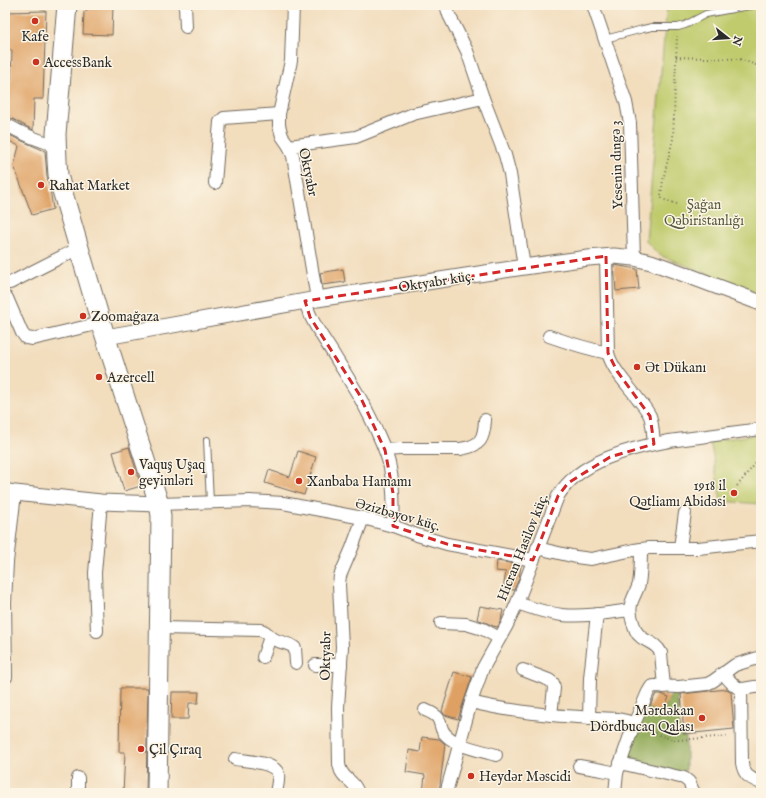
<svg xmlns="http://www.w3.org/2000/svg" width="766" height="798" font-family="'IM FELL English',serif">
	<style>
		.green { fill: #bfcb6d; stroke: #757b4c }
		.forest { fill: #97af60; stroke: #616d46 }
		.building { fill: #dfa163 }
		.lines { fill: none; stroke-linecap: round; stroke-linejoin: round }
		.service-casing { stroke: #71695e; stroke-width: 8 }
		.minor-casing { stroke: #71695e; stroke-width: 14 }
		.tertiary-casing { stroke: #71695e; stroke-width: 17 }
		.primary-casing { stroke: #71695e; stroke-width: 21 }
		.path { stroke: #71695e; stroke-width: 2; stroke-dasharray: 1 3; stroke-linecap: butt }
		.service { stroke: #fff; stroke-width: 6 }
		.minor { stroke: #fff; stroke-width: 12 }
		.tertiary { stroke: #fff; stroke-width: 15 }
		.primary { stroke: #fff; stroke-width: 19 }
		.marked { fill: none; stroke: #d62828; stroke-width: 3; stroke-dasharray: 8 5; stroke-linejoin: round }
		.poi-dot { fill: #c8321e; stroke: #fcf5e5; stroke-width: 1.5 }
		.labels { text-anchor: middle; stroke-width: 3; stroke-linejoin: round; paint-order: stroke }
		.poi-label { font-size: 14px; fill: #2b2b2b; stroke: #fcf5e5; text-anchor: start }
		.street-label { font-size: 14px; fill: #2b2b2b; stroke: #fcf5e5 }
		.park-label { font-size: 14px; fill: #575b3f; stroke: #fcf5e5 }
	</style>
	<rect width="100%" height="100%" fill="#fcf5e5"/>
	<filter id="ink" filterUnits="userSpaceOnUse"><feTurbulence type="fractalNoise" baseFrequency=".025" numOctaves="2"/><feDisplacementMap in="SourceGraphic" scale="8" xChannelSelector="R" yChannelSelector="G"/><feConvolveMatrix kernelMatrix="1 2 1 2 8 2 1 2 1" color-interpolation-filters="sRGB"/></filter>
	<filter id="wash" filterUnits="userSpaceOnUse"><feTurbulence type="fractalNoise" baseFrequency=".012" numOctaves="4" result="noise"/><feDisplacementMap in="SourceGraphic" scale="16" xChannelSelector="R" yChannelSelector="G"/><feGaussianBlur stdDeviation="0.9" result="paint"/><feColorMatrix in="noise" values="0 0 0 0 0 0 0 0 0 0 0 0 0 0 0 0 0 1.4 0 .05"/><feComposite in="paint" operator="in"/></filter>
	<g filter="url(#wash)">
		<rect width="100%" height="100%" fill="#f2ddbd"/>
		<g class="green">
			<polygon points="667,5 761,5 761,295 659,255 646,241"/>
			<polygon points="761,434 761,504 721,501 710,441"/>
		</g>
		<polygon class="forest" points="672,693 677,693 680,733 683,736 686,737 686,770 678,772 627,760 645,706 662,714"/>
		<g id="blocks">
			<g class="building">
				<polygon points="93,5 113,6 112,35 83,34 84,12"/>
				<polygon points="46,11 43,99 34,99 33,130 9,117 5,117 5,82 11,83 12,50 5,50 5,12"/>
				<polygon points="5,133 20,140 45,151 47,176 50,189 53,209 32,215 14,166 19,146 5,139"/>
				<polygon points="614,265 637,269 639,289 616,291"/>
				<polygon points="343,269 345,282 322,285 320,273"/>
				<polygon points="129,447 141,486 124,491 113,452"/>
				<polygon points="298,451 316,457 304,495 265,483 269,470 290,477"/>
				<polygon points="497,561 521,565 519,578 514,590 503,589 506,572 496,571"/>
				<polygon points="480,606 503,610 501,620 498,627 493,626 485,622 477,619"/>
				<polygon points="454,672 472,677 458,719 445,715 442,711"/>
				<polygon points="120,688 148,688 146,793 123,793 125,752 119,752"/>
				<polygon points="727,689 731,692 734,729 684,734 681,694"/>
				<polygon points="172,692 199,692 198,703 189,703 188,719 171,719"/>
				<polygon points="656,694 661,694 669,697 662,714 649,708"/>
				<polygon points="422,737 439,739 445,744 439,793 423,793 425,775 406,772 409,750 420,752"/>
			</g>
		</g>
	</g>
	<g filter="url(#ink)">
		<use href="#blocks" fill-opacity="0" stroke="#71695e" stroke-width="1"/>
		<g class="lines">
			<g class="service-casing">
				<g id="service">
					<polyline points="605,39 643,29 652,27 678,27 685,25 706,14 754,5"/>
					<polyline points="207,440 210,502"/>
				</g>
			</g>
			<g class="minor-casing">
				<g id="minor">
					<polyline points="185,5 186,27"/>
					<polyline points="293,5 291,61 279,114 279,125 282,136 289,146 293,156 317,299"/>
					<polyline points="446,5 449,15 467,51 483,98 505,155 510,174 524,267"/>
					<polyline points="593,5 626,102 630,123 634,258"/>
					<path d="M5 124C21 133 38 141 56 145"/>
					<polyline points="289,146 356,137 413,114 483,98"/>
					<polyline points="215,183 220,122 224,118 279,114"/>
					<path d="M606 256 608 353C613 371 628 385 639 400 643 405 647 410 650 416 653 425 653 435 654 444"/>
					<polyline points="5,282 7,283 10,283 79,248"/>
					<polyline points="7,298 22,333 26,338 33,339 101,323"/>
					<path d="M305 301C311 323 326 341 337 360 352 384 367 408 378 434 383 445 388 456 390 468 394 487 394 507 393 526"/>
					<path d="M549 336C569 343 588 349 608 353"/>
					<path d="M385 450 400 449H460C481 446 484 439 485 420"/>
					<polyline points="159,504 250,501 283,503 363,518 393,526 417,535 447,544 533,560"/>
					<polyline points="680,547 685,513"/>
					<polyline points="537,548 576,557 591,559 634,550 649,548 698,548 761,541"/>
					<path d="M641 549C641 561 641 572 639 584 637 591 633 597 631 604 629 612 633 624 636 631 642 643 655 640 661 653L664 687"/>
					<path d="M517 603C531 608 546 613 562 615 585 617 608 613 630 610"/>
					<polyline points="441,623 466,624 483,629 499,638"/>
					<path d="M160 628 261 630C267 632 268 635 272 638 279 643 288 642 295 648L296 663"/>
					<polyline points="97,631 96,606 95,573 101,502"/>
					<polyline points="263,657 270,637"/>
					<polyline points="315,665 341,665"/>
					<polyline points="523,670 549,680 553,683 554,688 551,715"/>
					<path d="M723 673C728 679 734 687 741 689 747 689 754 686 761 687"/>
					<polyline points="6,677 5,603 7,562 15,493"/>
					<path d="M741 689 742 763C744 776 750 778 761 783"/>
					<path d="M471 702C519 714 569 717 618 719L627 721 634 724"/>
					<path d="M425 710C430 712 435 714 438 718 442 725 440 730 446 735 458 747 480 750 496 755"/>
					<polyline points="589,718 590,678 597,614"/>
					<path d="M235 759C245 761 275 762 278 774 279 780 277 787 276 793"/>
					<polyline points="620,763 684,778 689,782 694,793"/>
					<polyline points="579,766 602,770 617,773"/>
					<polyline points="78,793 78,778"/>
					<path d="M358 793C354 780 346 781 341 771 341 771 339 765 339 764L338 707 342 647 339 584 340 576 352 548 363 518"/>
					<path d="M446 793 471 702 483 668 507 625 517 603 558 496C579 461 631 448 669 441L761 429"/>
					<polyline points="615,793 617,773 634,724 648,692 651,687 654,686 679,687 707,684 713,681 735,665 758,658 761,656"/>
				</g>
			</g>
			<g class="tertiary-casing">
				<g id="tertiary">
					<polyline points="106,337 317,299 524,267 588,258 614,256 634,258 651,262 676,271 761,303"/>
					<polyline points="5,491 15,493 101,502 159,504"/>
				</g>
			</g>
			<g class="primary-casing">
				<polyline id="primary" points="67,5 56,134 57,161 58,175 62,190 101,323 159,504 161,516 157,793"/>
			</g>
			<g class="path">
				<polyline points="90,6 90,5"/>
				<polyline points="45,9 45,5"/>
				<polyline points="676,57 739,59 748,62 761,67"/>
				<polyline points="677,204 662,199 661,195 663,180 673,139 677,36"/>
				<polyline points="737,486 761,457"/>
				<polyline points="644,729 673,740 678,740 729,736"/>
			</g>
			<use href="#service" class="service"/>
			<use href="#minor" class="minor"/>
			<use href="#tertiary" class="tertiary"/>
			<use href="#primary" class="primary"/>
		</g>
	</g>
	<path class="marked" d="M606 256 608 353 617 371 650 416 654 444 610 457 568 483 558 496 533 560 447 544 393 526V493L385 450 359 394 310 317 305 301Z"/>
	<g class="poi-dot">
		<circle cx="35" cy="21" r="4"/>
		<circle cx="36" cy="62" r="4"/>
		<circle cx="41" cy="185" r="4"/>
		<circle cx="83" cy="316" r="4"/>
		<circle cx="637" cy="367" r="4"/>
		<circle cx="99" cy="377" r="4"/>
		<circle cx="131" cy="472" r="4"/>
		<circle cx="299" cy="481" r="4"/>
		<circle cx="734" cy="493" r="4"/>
		<circle cx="702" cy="718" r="4"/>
		<circle cx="141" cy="749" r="4"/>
		<circle cx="471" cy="776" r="4"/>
	</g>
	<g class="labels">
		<g class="poi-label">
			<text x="35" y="41" text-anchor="middle">Kafe</text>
			<text x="44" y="67">AccessBank</text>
			<text x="49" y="190">Rahat Market</text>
			<text x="91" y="321">Zoomağaza</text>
			<text x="645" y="372">Ət Dükanı</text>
			<text x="107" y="382">Azercell</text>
			<text x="139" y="469">Vaquş Uşaq<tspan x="139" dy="16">geyimləri</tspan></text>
			<text x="307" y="486">Xanbaba Hamamı</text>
			<text x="726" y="490" text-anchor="end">1918 il<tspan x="726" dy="16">Qətliamı Abidəsi</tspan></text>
			<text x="694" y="715" text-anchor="end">Mərdəkan<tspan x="694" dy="16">Dördbucaq Qalası</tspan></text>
			<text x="149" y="754">Çil Çıraq</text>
			<text x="479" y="781">Heydər Məscidi</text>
		</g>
		<g class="street-label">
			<text transform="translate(616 165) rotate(-92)" y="5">Yesenin dıngə 3</text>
			<text transform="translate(309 172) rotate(78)" y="5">Oktyabr</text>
			<text transform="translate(436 281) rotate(-9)" y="5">Oktyabr küç.</text>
			<text transform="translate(398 514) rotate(16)" y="5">Əzizbəyov küç.</text>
			<text transform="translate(522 547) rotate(-68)" y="5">Hicran Hasilov küç.</text>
			<text transform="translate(325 656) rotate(-89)" y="5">Oktyabr</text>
		</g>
		<g class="park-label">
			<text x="704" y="209">Şağan<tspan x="704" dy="16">Qəbiristanlığı</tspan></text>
		</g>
	</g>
	<rect width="766" height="798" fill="none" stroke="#fcf5e5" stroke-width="20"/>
	<g transform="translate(728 38) rotate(107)" stroke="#fcf5e5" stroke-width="3" paint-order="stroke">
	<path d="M0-3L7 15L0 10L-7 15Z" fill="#2b2b2b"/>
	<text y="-6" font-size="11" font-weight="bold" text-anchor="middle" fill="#2b2b2b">N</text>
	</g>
</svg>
